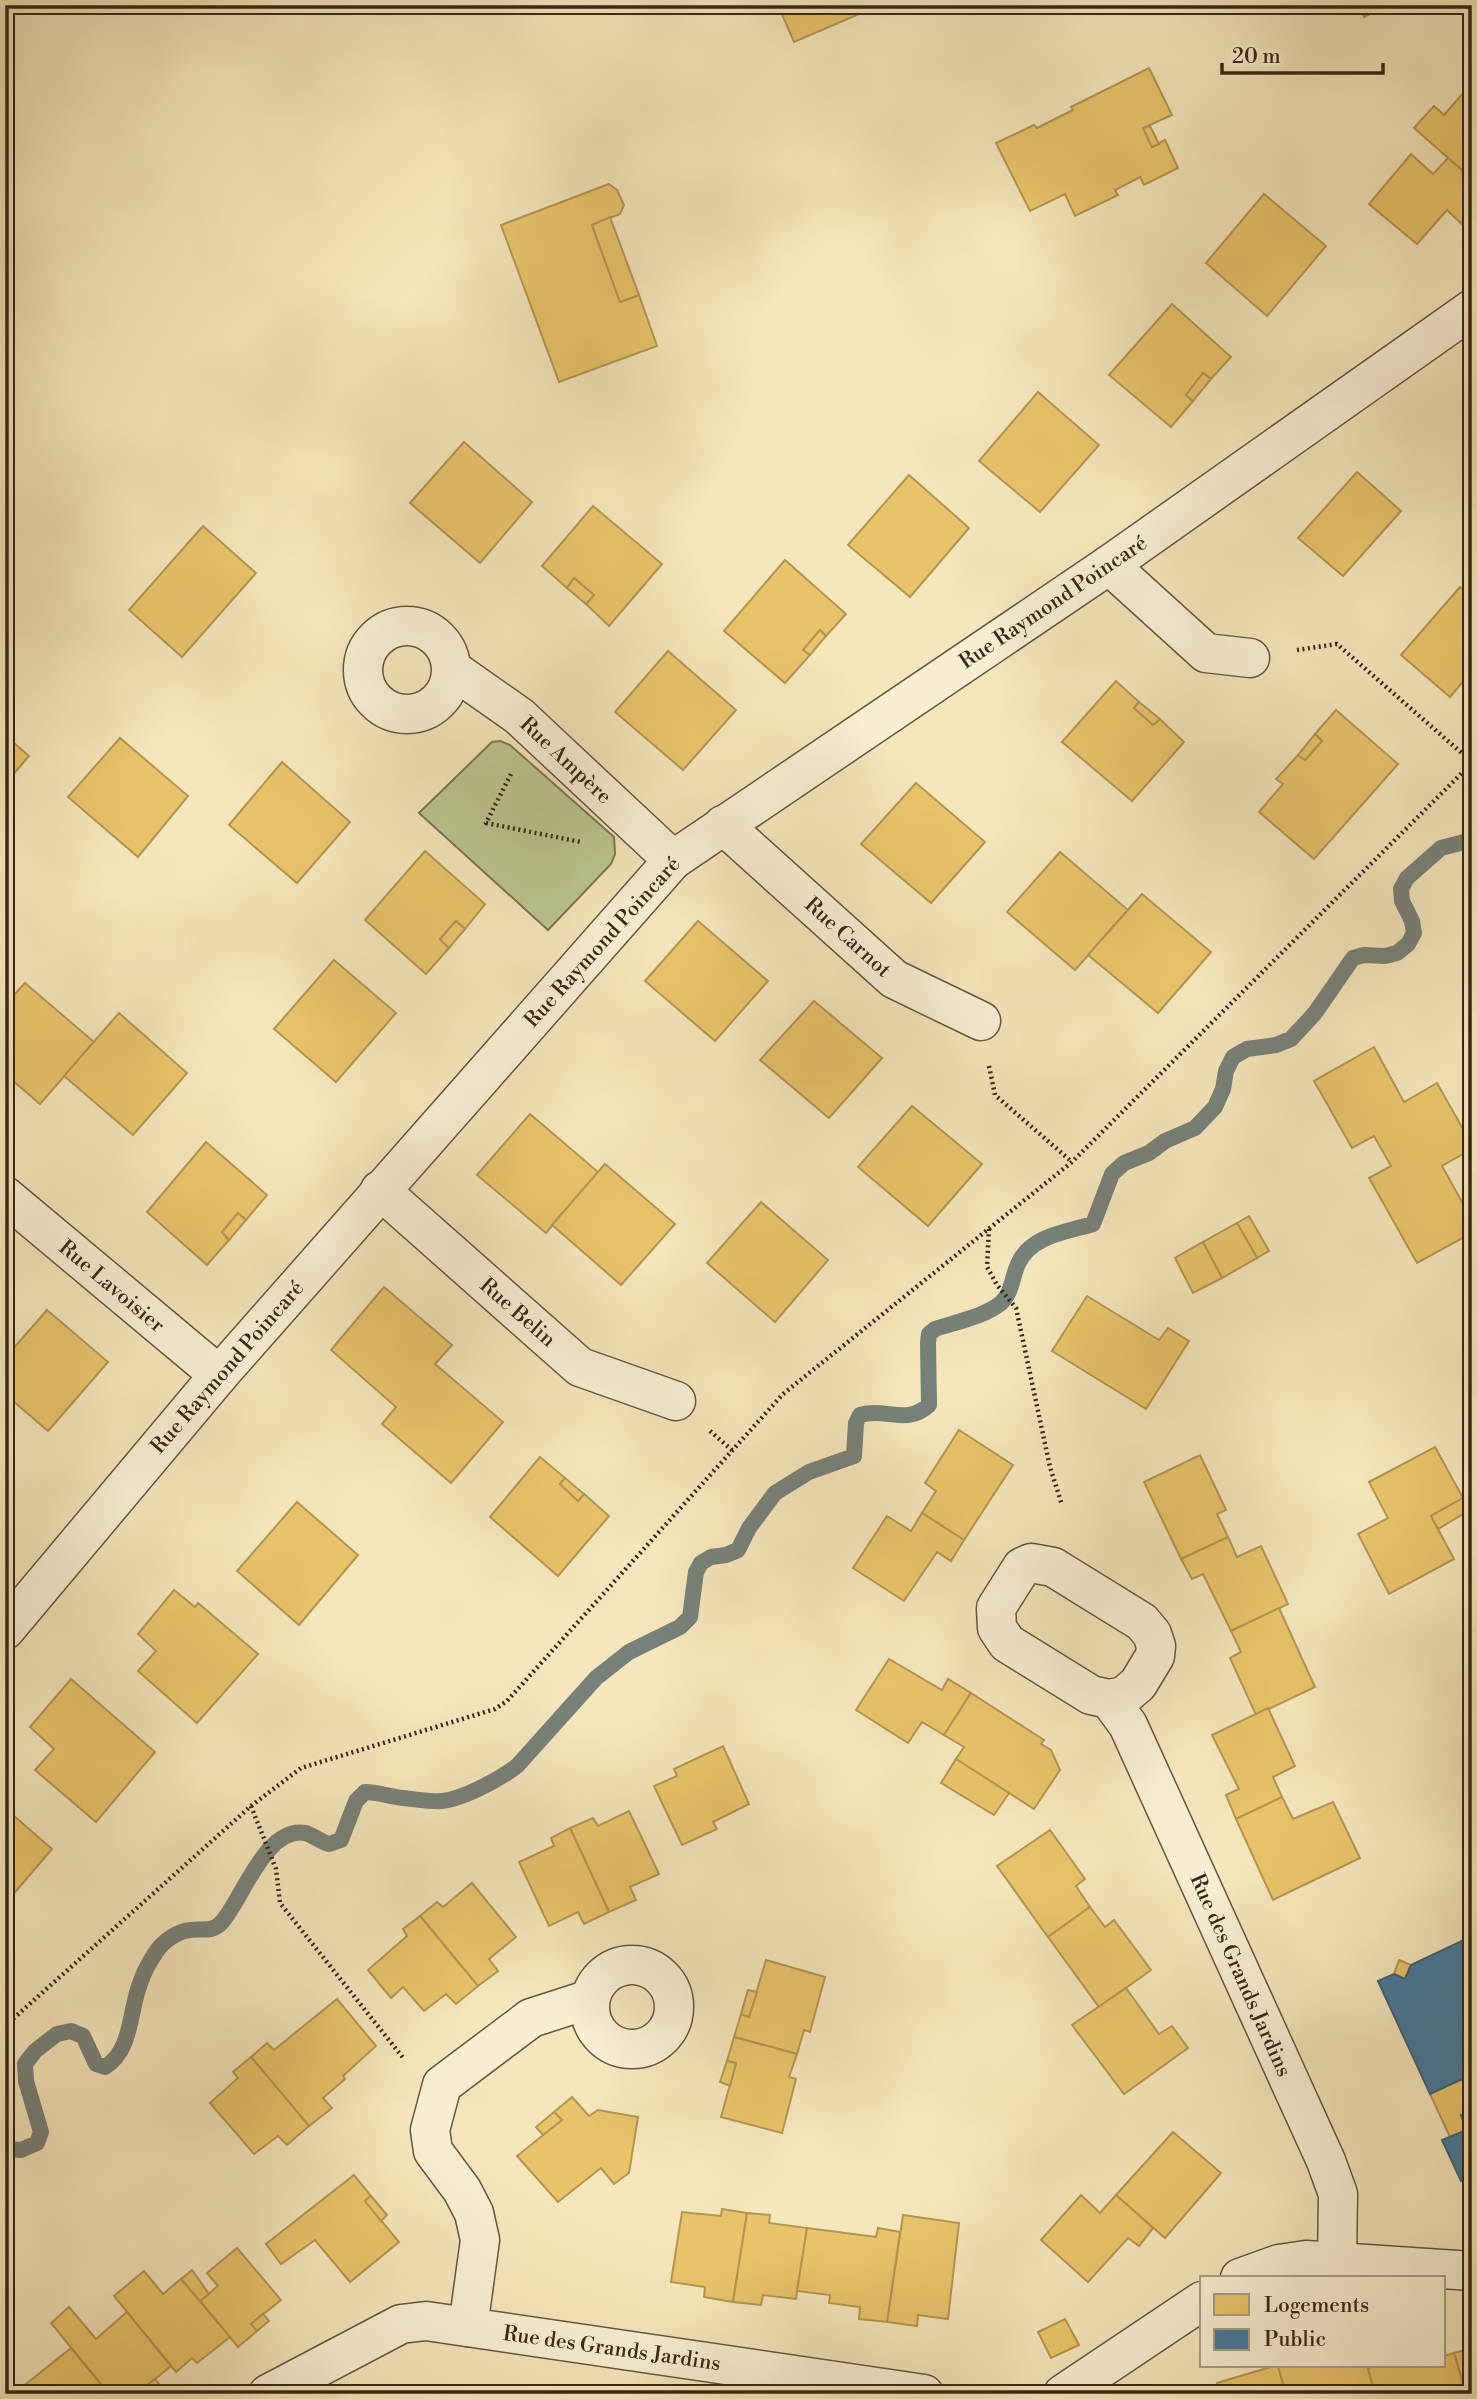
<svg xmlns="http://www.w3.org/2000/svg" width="1477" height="2399" font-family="'Libre Bodoni',serif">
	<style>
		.green { fill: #bbc591; stroke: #7a7654; stroke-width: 2 }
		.homes { fill: #e9c46a; stroke: #b49551; stroke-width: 2 }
		.public { fill: #457b9d; stroke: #416274; stroke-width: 2 }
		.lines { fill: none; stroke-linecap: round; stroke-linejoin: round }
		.stream { stroke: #778179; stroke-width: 16 }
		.street-casing { stroke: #67573f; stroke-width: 41 }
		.path { stroke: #382716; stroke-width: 4.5; stroke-dasharray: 2 3.5; stroke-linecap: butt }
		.street { stroke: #f8efd3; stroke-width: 38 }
		.labels { text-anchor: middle; stroke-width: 7; stroke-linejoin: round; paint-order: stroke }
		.street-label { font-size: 21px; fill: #382716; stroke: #f8efd3 }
	</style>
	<rect width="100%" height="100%" fill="#f5e6bb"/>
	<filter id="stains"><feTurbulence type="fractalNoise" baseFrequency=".00286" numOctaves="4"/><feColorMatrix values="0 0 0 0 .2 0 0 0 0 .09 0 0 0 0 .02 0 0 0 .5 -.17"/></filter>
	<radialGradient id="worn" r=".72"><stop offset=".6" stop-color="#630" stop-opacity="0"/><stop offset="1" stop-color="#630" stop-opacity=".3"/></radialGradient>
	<polygon class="green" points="500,741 510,745 614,837 615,854 611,864 548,930 419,813 492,742"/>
	<g class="homes">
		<polygon points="778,5 880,5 794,42"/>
		<polygon points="1359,5 1387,5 1364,17"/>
		<polygon points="1149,68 1172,115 1143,128 1152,147 1165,140 1178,168 1144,185 1140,177 1115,190 1118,195 1075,216 1065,194 1030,211 996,143 1034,125 1037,128 1073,110 1071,107"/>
		<polygon points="1472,83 1472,179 1414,128 1434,106 1444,115"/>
		<polygon points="1150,126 1159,144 1152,147 1143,128"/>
		<polygon points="1411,154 1433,174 1448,158 1472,179 1472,219 1465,227 1447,210 1417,244 1369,204"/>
		<polygon points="609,184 617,190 624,205 620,214 592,225 620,302 639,295 657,346 559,382 501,225"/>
		<polygon points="1264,194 1326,246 1267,316 1206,263"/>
		<polygon points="610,217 639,295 620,302 592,225"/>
		<polygon points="1172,304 1231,357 1211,379 1203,373 1186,395 1193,401 1171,427 1109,375"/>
		<polygon points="1203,373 1211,379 1193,401 1186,395"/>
		<polygon points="1038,392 1099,445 1040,512 979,461"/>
		<polygon points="464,442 532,502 480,563 410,503"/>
		<polygon points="1357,472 1401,511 1343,576 1298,538"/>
		<polygon points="909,475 969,528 910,597 848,545"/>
		<polygon points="593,506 662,564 609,626 586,604 594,595 574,578 567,588 542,566"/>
		<polygon points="203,526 256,573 182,657 129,610"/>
		<polygon points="785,560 846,614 826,636 820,630 803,650 810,655 785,683 724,631"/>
		<polygon points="574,578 594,595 586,604 567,588"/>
		<polygon points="1460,587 1472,597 1472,671 1450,697 1401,655"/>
		<polygon points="820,630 826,636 810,655 803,650"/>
		<polygon points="668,651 736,710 683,770 615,712"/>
		<polygon points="1116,681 1139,702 1134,708 1153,725 1160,719 1184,742 1132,801 1062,742"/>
		<polygon points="1139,702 1160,719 1153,725 1134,708"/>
		<polygon points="1336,710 1398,764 1314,859 1259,812 1283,784 1276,779 1298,755 1305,760 1322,741 1315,734"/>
		<polygon points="1315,734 1322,741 1305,760 1298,755"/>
		<polygon points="5,735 29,756 5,784"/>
		<polygon points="120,738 188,796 138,857 68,797"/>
		<polygon points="282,762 350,822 297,883 229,825"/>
		<polygon points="916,783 985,842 931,903 861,844"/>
		<polygon points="425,851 485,904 465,929 456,921 440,939 449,948 426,974 365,920"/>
		<polygon points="1060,852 1128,910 1075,970 1007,912"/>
		<polygon points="1142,894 1211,952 1158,1013 1088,955"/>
		<polygon points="456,921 465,929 449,948 440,939"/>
		<polygon points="698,921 768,981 715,1041 645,981"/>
		<polygon points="334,960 396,1013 336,1082 274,1029"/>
		<polygon points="25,983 94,1042 40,1104 5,1074 5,1005"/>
		<polygon points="814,1001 882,1058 829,1118 760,1060"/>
		<polygon points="119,1013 187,1073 133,1135 64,1076"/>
		<polygon points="1374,1047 1404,1102 1437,1083 1472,1145 1472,1149 1442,1166 1472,1220 1472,1233 1417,1263 1369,1178 1391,1166 1374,1136 1352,1148 1314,1081"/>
		<polygon points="912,1106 982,1164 928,1226 858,1167"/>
		<polygon points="530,1114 598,1172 546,1233 477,1175"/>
		<polygon points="206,1142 267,1195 246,1220 238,1213 222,1232 229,1240 207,1265 147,1212"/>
		<polygon points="605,1164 675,1224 621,1285 552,1225"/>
		<polygon points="761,1202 828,1260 775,1322 707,1263"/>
		<polygon points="238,1213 246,1220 229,1240 222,1232"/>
		<polygon points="1249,1216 1269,1251 1257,1258 1237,1223"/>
		<polygon points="1237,1223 1257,1258 1222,1278 1203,1242"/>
		<polygon points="1203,1242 1222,1278 1193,1293 1175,1258"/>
		<polygon points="384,1287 452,1345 435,1364 503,1422 451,1483 382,1424 396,1407 331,1350"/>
		<polygon points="1087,1296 1159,1340 1168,1328 1189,1341 1146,1409 1052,1351"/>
		<polygon points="47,1310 108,1362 48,1431 5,1394 5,1358"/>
		<polygon points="959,1430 1013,1465 964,1540 922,1513 936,1491 925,1483"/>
		<polygon points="1435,1447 1463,1498 1431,1516 1454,1559 1389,1594 1358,1534 1388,1518 1369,1482"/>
		<polygon points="1200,1455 1226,1510 1217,1514 1228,1537 1181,1559 1144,1482"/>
		<polygon points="540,1457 565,1478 560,1484 578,1501 584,1494 609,1516 558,1576 490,1517"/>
		<polygon points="565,1478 584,1494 578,1501 560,1484"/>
		<polygon points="1463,1498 1470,1510 1438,1529 1431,1516"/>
		<polygon points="297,1502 358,1555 299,1625 237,1571"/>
		<polygon points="922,1513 964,1540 951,1561 937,1552 904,1601 853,1568 887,1516 911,1531"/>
		<polygon points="1228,1537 1237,1557 1261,1546 1288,1604 1231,1631 1203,1574 1192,1579 1181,1559"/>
		<polygon points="174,1590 195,1607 198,1603 258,1654 197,1723 138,1671 156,1651 138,1634"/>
		<polygon points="1279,1608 1315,1687 1256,1715 1230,1658 1241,1652 1231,1631"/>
		<polygon points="889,1659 942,1690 948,1679 971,1693 944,1735 922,1722 908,1743 856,1710"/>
		<polygon points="71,1679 155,1752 96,1822 35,1770 54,1749 30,1727"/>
		<polygon points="971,1693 1044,1740 1041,1744 1051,1750 1060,1770 1034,1809 956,1759 964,1747 944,1735"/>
		<polygon points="1268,1708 1295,1766 1273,1777 1282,1797 1236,1819 1226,1795 1239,1789 1212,1735"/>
		<polygon points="723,1746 749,1804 713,1822 717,1829 682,1845 654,1786 677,1776 674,1769"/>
		<polygon points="956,1759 1009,1793 994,1815 941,1783"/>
		<polygon points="1282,1797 1293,1819 1333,1802 1360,1858 1273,1900 1236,1819"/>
		<polygon points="5,1808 52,1849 5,1904"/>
		<polygon points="629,1811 659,1874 630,1887 636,1900 609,1912 570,1828 593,1818 598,1826"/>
		<polygon points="570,1828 609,1912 584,1924 578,1912 549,1926 519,1862 554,1846 551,1838"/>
		<polygon points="1050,1830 1085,1879 1076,1886 1090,1907 1048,1937 997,1866"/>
		<polygon points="472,1883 516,1937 489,1959 498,1971 478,1986 420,1916 437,1902 443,1907"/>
		<polygon points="1090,1907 1105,1927 1114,1920 1151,1970 1099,2007 1048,1937"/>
		<polygon points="420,1916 478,1986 456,2004 446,1994 424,2011 403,1987 391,1998 368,1970 407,1936 403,1929"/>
		<polygon points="766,1960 825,1977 810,2032 804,2030 797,2054 734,2037 741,2014 749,2017"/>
		<polygon points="1399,1960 1411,1965 1405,1979 1394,1974"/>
		<polygon points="1126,1988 1159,2034 1172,2026 1188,2048 1124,2094 1072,2025"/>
		<polygon points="748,1990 757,1992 749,2017 741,2014"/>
		<polygon points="337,1999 376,2046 343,2076 345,2079 323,2098 332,2108 309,2126 251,2057 267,2043 274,2050"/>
		<polygon points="734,2037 797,2054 789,2077 796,2079 782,2133 721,2117 736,2063 727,2061"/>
		<polygon points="251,2057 309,2126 287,2145 278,2136 254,2154 210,2103 238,2078 233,2072"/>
		<polygon points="727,2061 736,2063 730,2086 720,2082"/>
		<polygon points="1462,2079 1472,2100 1472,2111 1461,2115 1467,2130 1450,2137 1430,2094"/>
		<polygon points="572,2097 589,2116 598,2110 638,2117 629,2173 614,2184 601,2168 558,2202 517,2156 562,2120 554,2112"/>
		<polygon points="554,2112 562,2120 543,2135 536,2127"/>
		<polygon points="1173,2132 1221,2173 1165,2238 1116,2195"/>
		<polygon points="354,2175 371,2196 365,2201 399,2242 350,2282 315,2240 281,2264 266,2244"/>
		<polygon points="1081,2195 1100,2213 1116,2195 1153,2228 1139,2246 1128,2238 1088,2282 1041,2240"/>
		<polygon points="371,2196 387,2215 381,2221 365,2201"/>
		<polygon points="722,2209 747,2213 733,2302 704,2297 705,2287 671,2282 682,2212 721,2216"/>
		<polygon points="747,2213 770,2215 769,2223 807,2228 796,2299 763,2295 761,2305 733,2302"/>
		<polygon points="903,2215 959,2223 948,2319 918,2315 917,2326 887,2322"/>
		<polygon points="807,2228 876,2237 878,2228 900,2232 887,2322 859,2319 860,2307 829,2303 830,2295 797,2291"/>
		<polygon points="237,2248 281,2300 251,2324 257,2331 238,2347 200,2301 218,2286 207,2273"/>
		<polygon points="192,2270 209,2294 200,2301 181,2279"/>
		<polygon points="144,2271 163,2294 181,2279 230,2337 197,2363 192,2358 176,2372 114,2296"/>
		<polygon points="69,2307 96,2339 127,2312 171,2366 140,2391 143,2394 109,2394 51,2323"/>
		<polygon points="263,2314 269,2321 257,2331 251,2324"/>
		<polygon points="1065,2319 1079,2345 1051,2358 1038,2332"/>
		<polygon points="71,2348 109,2394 18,2394 16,2392"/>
		<polygon points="1472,2348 1472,2394 1466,2394 1454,2353"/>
		<polygon points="1454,2353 1466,2394 1375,2394 1368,2368 1376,2366 1444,2366 1444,2356"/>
		<polygon points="1274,2366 1278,2366 1286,2394 1221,2394 1217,2383"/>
		<polygon points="1278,2366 1367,2366 1375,2394 1286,2394"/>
		<polygon points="155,2379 160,2385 149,2394 143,2394 140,2391"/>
		<polygon points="8,2383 16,2392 18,2394 5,2394 5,2385"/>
	</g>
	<g class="public">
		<polygon points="1472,1936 1472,2100 1462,2079 1430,2094 1378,1981 1394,1974 1405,1979 1411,1965"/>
		<polygon points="1472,2111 1472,2176 1461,2181 1442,2140 1467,2130 1461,2115"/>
	</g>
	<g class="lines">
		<path class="stream" d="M5 2146 8 2149 21 2150 37 2143 41 2132 26 2081 25 2064 35 2051 57 2034 71 2031 83 2036 96 2064 105 2067C133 2050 129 2009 141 1981 144 1971 150 1961 156 1952 163 1941 178 1931 191 1930 202 1928 211 1933 221 1923 242 1901 265 1826 305 1833 313 1835 321 1842 329 1844L341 1840 356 1801 365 1792C378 1792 390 1797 403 1798 415 1799 430 1802 442 1801 463 1799 500 1779 517 1766L596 1678 629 1652 680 1627 690 1617 696 1572 701 1563 711 1557 726 1555 738 1550 749 1528 775 1493 809 1472 854 1456 856 1423 860 1415C886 1407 906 1426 929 1405L928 1343 929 1334 935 1329C955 1322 984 1317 1001 1303 1012 1293 1012 1277 1018 1264 1031 1235 1067 1232 1093 1224L1112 1174 1124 1163 1149 1153 1165 1141 1195 1128 1215 1107 1223 1089 1226 1071 1233 1057 1247 1049 1276 1045 1291 1039 1315 1013 1353 958 1364 955 1385 956 1397 953 1408 944 1414 933 1412 921 1402 901 1401 889 1407 878 1441 848 1472 840"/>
		<g class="street-casing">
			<g id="street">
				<polyline points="1109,565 1206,653 1250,658"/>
				<circle cx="407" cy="670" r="44"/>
				<polyline points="452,669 519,716 673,860"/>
				<polyline points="723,825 894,979 981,1021"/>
				<polyline points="380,1190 580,1367 676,1401"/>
				<polyline points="5,1196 219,1375"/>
				<polygon points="1031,1563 1053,1567 1142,1622 1152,1634 1156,1646 1155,1656 1138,1684 1124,1696 1109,1699 1091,1695 1007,1643 997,1628 996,1608 1022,1567"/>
				<polyline points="5,1630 219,1375 673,860 1109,565 1472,309"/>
				<polyline points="1109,1699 1128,1725 1326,2161 1338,2194 1337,2261"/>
				<circle cx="632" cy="2007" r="42"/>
				<polyline points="1240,2278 1279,2264 1306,2260 1472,2271"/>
				<polyline points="468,2327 480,2240 474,2213 462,2190 433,2151 430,2130 442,2085 531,2018 590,1999"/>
				<polyline points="268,2394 401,2324 426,2321 924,2394"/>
				<polyline points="1063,2394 1202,2301"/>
			</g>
		</g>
		<g class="path">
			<polyline points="1297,650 1337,644 1472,762"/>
			<polyline points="511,774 486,823 581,842"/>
			<polyline points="989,1066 995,1095 1072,1162"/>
			<polyline points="989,1229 987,1267 997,1285 1016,1308 1050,1467 1062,1505"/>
			<polyline points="710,1431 733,1451"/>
			<polyline points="251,1806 276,1869 280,1903 404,2059"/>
			<polyline points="5,2026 251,1806 301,1768 495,1709 507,1701 783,1394 1072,1162 1472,763"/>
		</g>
		<use href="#street" class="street"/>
	</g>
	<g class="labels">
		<g class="street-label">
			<text transform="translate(1053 602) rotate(-34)" y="7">Rue Raymond Poincaré</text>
			<text transform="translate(566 760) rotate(43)" y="7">Rue Ampère</text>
			<text transform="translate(848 937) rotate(42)" y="7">Rue Carnot</text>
			<text transform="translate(602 942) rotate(-48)" y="7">Rue Raymond Poincaré</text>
			<text transform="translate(112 1286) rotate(40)" y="7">Rue Lavoisier</text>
			<text transform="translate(518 1312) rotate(41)" y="7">Rue Belin</text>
			<text transform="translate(227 1367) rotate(-49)" y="7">Rue Raymond Poincaré</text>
			<text transform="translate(1241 1975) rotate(66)" y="7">Rue des Grands Jardins</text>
			<text transform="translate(612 2348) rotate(8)" y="7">Rue des Grands Jardins</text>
		</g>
	</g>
	<rect width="1477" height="2399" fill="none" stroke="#f5e6bb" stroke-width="28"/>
	<rect x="7" y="7" width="1463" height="2385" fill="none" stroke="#382716" stroke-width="3.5"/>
	<rect x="14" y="14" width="1449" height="2371" fill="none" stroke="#382716" stroke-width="2"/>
	<rect x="1200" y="2276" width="245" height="91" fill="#f8efd3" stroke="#ab9f87" stroke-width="2"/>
	<rect x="1214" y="2294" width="35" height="21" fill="#e9c46a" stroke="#ab9f87" stroke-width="2"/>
	<text x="1264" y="2312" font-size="21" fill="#382716">Logements</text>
	<rect x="1214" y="2329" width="35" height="21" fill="#457b9d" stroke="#ab9f87" stroke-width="2"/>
	<text x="1264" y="2346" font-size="21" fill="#382716">Public</text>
	<path d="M1222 63v10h161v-10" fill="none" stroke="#382716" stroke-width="3.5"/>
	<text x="1232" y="63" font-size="21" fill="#382716" stroke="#f8efd3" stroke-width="5" paint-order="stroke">20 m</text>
	<rect width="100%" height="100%" filter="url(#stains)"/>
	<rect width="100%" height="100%" fill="url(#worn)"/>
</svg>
